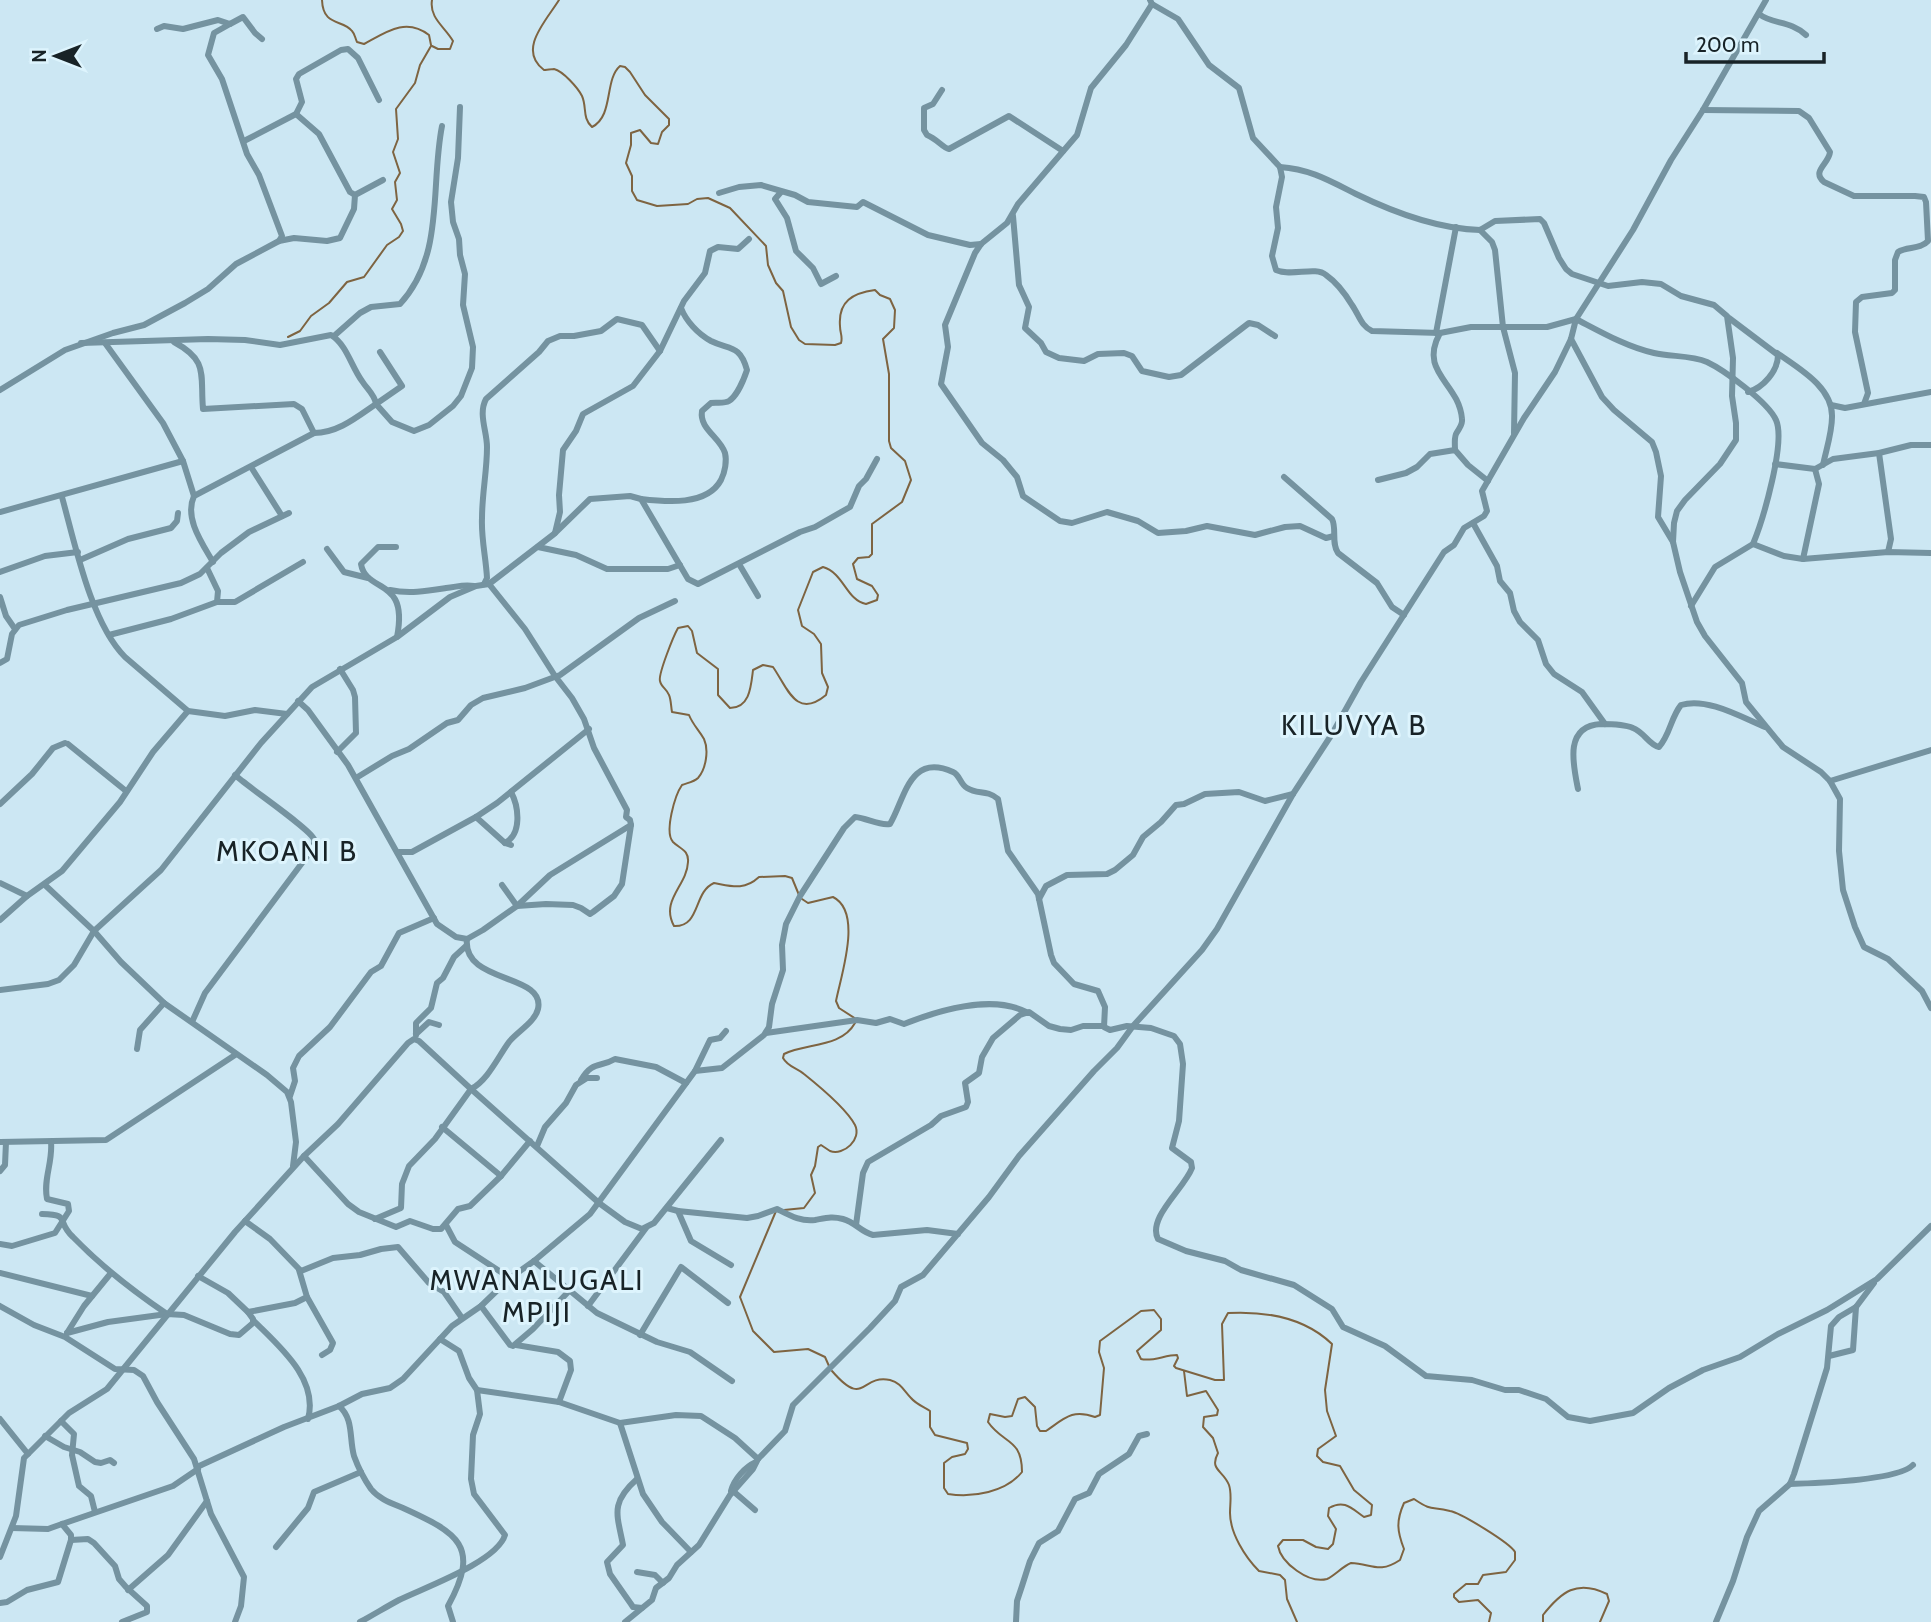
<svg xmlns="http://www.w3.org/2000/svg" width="1931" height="1622" font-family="Cabin,sans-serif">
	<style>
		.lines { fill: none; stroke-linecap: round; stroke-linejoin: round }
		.stream { stroke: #7e6441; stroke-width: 2 }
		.minor { stroke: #7593a0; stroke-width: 6 }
		.labels { text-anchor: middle; stroke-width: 6; stroke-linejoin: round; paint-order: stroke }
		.quarter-label { font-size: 28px; letter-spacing: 2px; fill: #182327; stroke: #ddf4fd }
	</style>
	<rect width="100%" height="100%" fill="#cce7f3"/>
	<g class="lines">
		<g class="stream">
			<path d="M322 0C323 27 343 19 352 31 355 34 355 38 357 42L364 44C386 32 406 17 429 35L431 45"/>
			<path d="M559 0C546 21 517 50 544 70 545 70 553 69 554 69 563 71 578 88 582 96 587 107 582 118 592 127 614 116 604 80 620 66L625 67 630 72 645 95 669 119V125L662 132 658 144 651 143 640 130 631 133V145L626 163 632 176V191L637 200 657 206 688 204 697 199 708 198 730 208 766 246 768 265 776 283 783 291 791 327 799 340 805 344 835 345 841 343C843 336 840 334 840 326 838 301 853 293 875 290L880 295 890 299 895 310 894 328 883 339 889 374V441L891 448 905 461 911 480 902 502 872 524V554L869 557 858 558 853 564 857 579 872 586 878 595 877 600 866 604C846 600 844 573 823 567L813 572 798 610 802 626 814 634 821 644 822 673 828 687 826 695C796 720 787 687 773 667L763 665 753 670C751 686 750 708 730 708L718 695V669L697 653 692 631 688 626 678 628C674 635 658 674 660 681 661 687 667 689 669 695 671 699 671 707 672 712L689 715C693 725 699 730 704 739 709 750 706 769 698 778 694 782 687 783 682 785 675 795 664 832 673 842 680 849 689 850 688 862 687 886 660 900 674 926 701 927 693 892 714 883 731 886 744 891 759 877L785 876 792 878 799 895"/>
			<path d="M432 46 438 49H450L453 41C445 27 429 18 432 0"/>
			<polyline points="288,337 300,331 311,316 329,303 347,282 364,277 387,245 399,237 403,231 401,224 392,209 397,200 395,182 400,173 393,152 398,139 396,109 415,83 420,65 431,46"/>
			<path d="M802 899 808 903 833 897C863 912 841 975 836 1001L839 1008 856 1019"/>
			<path d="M784 1210 804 1208 815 1193 811 1175 815 1166 818 1147 821 1145C824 1147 827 1149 830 1151 844 1156 862 1139 855 1125 846 1108 819 1086 804 1074 797 1068 788 1067 783 1058L784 1054C806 1043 841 1048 855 1023"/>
			<polyline points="776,1211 740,1297 753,1331 774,1352 808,1349 825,1357 829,1366"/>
			<path d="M832 1371C865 1409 860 1374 890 1380 901 1383 904 1391 911 1398 916 1404 924 1407 930 1411V1427L935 1435 967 1443 968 1449 965 1454 952 1457 944 1463V1488L948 1494C973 1498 1006 1492 1022 1472 1022 1438 1003 1444 988 1422L990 1414 1005 1417 1012 1416 1018 1399 1025 1397 1035 1407 1037 1426 1040 1431H1046C1065 1418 1072 1409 1095 1417L1100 1415 1104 1368 1099 1352 1100 1341 1141 1311 1154 1310 1161 1319V1330L1137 1351 1141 1359C1152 1362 1165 1355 1177 1355L1178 1358 1174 1366 1176 1368 1215 1380H1224L1222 1324 1228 1313C1266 1311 1305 1318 1332 1344L1325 1390 1327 1411 1336 1436 1318 1449 1317 1456 1323 1462 1340 1466 1354 1490 1372 1505 1371 1515 1364 1517C1352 1509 1345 1499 1329 1508L1328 1516 1336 1529 1333 1544 1328 1549 1316 1547 1303 1540H1283L1278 1546C1281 1563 1309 1584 1327 1579 1334 1576 1343 1566 1351 1563 1372 1564 1379 1574 1400 1560L1404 1549C1397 1531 1396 1521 1404 1503L1414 1499C1433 1512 1431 1506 1450 1511 1461 1513 1510 1543 1515 1552V1560L1506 1572 1483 1575 1478 1584H1466L1454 1594V1597L1459 1602 1478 1600 1491 1613 1489 1622"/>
			<path d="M1184 1371 1187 1396 1206 1391 1218 1410 1217 1415 1204 1417 1203 1427 1213 1438 1218 1453C1209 1470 1223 1470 1229 1485 1232 1494 1230 1503 1230 1513 1230 1533 1245 1557 1259 1571L1280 1575 1285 1580 1287 1599 1297 1622"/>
			<path d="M1543 1622V1615C1561 1592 1577 1579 1607 1594L1609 1601 1600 1622"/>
		</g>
		<g class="minor">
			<path d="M1150 0 1152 4 1178 19 1209 65 1239 88 1253 138 1280 167 1282 177 1276 207 1278 228 1272 256 1276 270C1292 277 1315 266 1326 275 1336 282 1346 295 1352 305 1359 315 1361 326 1372 331L1440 333 1471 327H1547L1576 319C1601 332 1627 347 1654 353 1671 357 1691 355 1707 362 1724 370 1768 402 1776 420 1786 442 1763 520 1753 544L1715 567 1691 606"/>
			<polyline points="1152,4 1126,45 1091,88 1077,135 1018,204 1007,223 981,244 975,253 945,325 948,347 941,384 982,443 1003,460 1017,477 1023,496 1060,521 1072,523 1107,512 1138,521 1158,533 1186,531 1207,526 1255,535 1285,527 1300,526 1326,538 1334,536"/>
			<path d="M1759 14C1773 25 1790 20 1806 35"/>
			<polyline points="230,24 214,33 208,55 222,79 247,154 259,175 282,236 279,241"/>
			<polyline points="157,29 164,26 183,29 218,20 230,24 243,17 255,33 262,39"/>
			<path d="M942 90 933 104 924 108V130L927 135C937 139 943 148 949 149L1009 116 1063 151"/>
			<path d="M1703 110 1799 111 1809 118 1830 152C1829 164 1811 171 1824 182L1854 196H1915L1924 197 1926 202 1928 241C1920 250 1907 246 1898 252L1895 260V290L1892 293 1862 297 1856 302 1855 332 1868 393 1864 404"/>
			<polyline points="296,114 319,134 350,192 355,195"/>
			<polyline points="244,141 296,114 302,102 296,79 299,74 341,50 348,49 358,58 379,100"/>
			<path d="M1280 167C1310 169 1330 181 1356 194 1393 212 1438 229 1480 230L1495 221 1540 219 1544 223 1559 258 1566 269 1572 274 1608 286 1642 282 1661 284 1681 296 1714 305 1727 316 1733 358 1732 396 1736 423V440L1720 464 1685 500 1677 511 1674 523 1673 542 1680 572 1697 622 1705 636 1742 683 1746 702 1783 747 1821 772 1830 781 1840 799 1839 851 1843 890 1855 927 1864 947 1888 959 1922 991 1931 1008"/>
			<polyline points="781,192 775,199 787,218 796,251 813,268 821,284 836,276"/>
			<polyline points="719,193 739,187 761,185 795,195 808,202 857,207 863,202 928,235 970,245 981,244"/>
			<polyline points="1013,216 1019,285 1029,307 1025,328 1041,343 1046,352 1059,358 1084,361 1098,354 1124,353 1132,356 1142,371 1169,377 1181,375 1249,323 1258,325 1275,336"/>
			<polyline points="1480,230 1492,242 1495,250 1503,327 1515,373 1514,433"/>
			<path d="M1729 318 1778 355C1778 371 1763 388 1748 392"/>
			<polyline points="1436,333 1456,227"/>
			<path d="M1440 333C1418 373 1459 382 1462 419 1463 425 1459 428 1456 434 1454 439 1455 445 1455 450"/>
			<path d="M334 336 360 313 371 307 400 304C445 255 430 187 442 126"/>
			<polyline points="1571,339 1602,397 1614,410 1652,442 1656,452 1661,476 1658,517 1673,542"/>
			<path d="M174 342C209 361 200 374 203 409L294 404 302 409 314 433"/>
			<path d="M81 343 208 339 245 340 280 345 331 335C347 345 351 366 362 381 367 389 375 395 376 404 357 417 338 433 314 433L194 496C184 518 202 543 213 562"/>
			<polyline points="105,343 163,423 183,461 194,496"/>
			<polyline points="380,352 402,386 376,404 392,422 414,431 429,425 453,406 461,396 472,368 473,347 463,305 465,274 460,255 459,239 453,222 451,202 458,158 460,107"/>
			<path d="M1777 353C1798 368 1833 387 1832 417 1832 433 1826 450 1823 465"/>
			<polyline points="0,390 65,350 113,333 144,325 185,303 208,289 236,264 279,241 294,238 327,241 340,238 354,209 355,195 383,180"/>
			<polyline points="1831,405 1845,408 1931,392"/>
			<polyline points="1879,453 1891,539 1888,552"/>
			<polyline points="1775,464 1815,469 1833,459 1879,453 1911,445 1931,445"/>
			<polyline points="251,467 282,516"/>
			<path d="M1284 477 1332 519C1337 529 1331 543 1338 553L1377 583 1392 607 1404 615"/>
			<polyline points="1378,480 1406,473 1417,467 1430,454 1455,450 1468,465 1488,481"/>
			<path d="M62 497C75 544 91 623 125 657L188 711 225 716 255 710 287 714"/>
			<path d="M641 499C666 502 707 506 721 480 725 472 727 461 725 453 720 437 699 429 702 411L711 403C716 402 724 404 729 401 737 396 744 379 747 370 740 344 729 350 711 341 698 334 686 321 681 308"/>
			<polyline points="0,512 183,461"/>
			<polyline points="1473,523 1497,566 1500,581 1510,593 1514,611 1520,622 1538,640 1546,664 1554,674 1582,692 1605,724"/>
			<polyline points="555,533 560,512 559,495 563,450 576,431 583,414 633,386 660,351 684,301 705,273 710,251 718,247 738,249 749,239"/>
			<polyline points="1753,544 1784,556 1803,559 1888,552 1931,553"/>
			<path d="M396 547H378L361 564C366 594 409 576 397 637"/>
			<polyline points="538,547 576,555 607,569 668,569 680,565"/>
			<polyline points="327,549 344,572 368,578"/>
			<polyline points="1803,559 1819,484 1815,469"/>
			<polyline points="80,560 128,539 171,528 177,521 178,513"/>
			<polyline points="739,564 758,596"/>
			<polyline points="0,572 45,556 78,552"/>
			<path d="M484 584 487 578C486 558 481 538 482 518 482 494 487 471 487 447 487 431 478 414 486 399L539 352 548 341 560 336H574L601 331 617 319 642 325 660 351"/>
			<path d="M390 590C409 594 427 591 446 588 457 587 463 584 474 586"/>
			<polyline points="0,597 6,616 15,629"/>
			<polyline points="217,602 235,602 303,562"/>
			<polyline points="109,635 171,619 217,602 218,591 207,568"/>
			<polyline points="0,663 7,659 12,634 19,625 67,610 181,583 200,574 221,553 249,532 289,513"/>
			<polyline points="298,701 308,710 348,765 437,924 456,937 467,939"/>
			<polyline points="68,744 126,791"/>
			<polyline points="337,752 356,733 355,697 353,690 340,669"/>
			<polyline points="356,778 392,756 409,749 447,723 458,720 471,705 483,698 525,688 560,675 639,618 675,601"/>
			<polyline points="1830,781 1931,750"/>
			<path d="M1578 789C1573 764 1564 726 1601 724 1611 724 1624 724 1633 728 1644 732 1649 745 1659 747 1670 735 1671 717 1681 705 1707 697 1741 717 1765 727"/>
			<polyline points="0,804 32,774 53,748 65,743"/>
			<polyline points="476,817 505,843 511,845"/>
			<path d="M505 843C522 834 519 807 511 792"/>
			<polyline points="399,852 412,852 476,817 497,803 589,729"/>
			<polyline points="0,883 27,896"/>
			<polyline points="45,885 94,931 121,962 164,1003 267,1075 287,1092 291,1102 296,1142 293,1166"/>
			<polyline points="502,885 517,906 546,904 573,905 581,908 590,914 593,912 614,896 622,884 631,825"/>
			<polyline points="1039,899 1046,886 1067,875 1107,874 1115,870 1133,855 1143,837 1161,822 1176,805 1184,804 1205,794 1239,792 1265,801 1293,794"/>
			<polyline points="0,920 27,896 62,871 120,802 153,752 188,711"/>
			<polyline points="0,990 48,984 59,980 74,965 94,931 161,870 261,743 312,687 397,637 450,597 476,586 489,584 554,534 590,499 630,496 641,499 688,579 698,584 800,532 815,527 850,507 859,486 866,479 877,459"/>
			<path d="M192 1022 205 993 308 855C311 850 316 845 314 839 309 828 248 787 235 775"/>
			<path d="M766 1033 857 1020 876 1023 890 1019 904 1024C937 1011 992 994 1026 1012"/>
			<polyline points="416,1034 429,1022 439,1025"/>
			<polyline points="416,1035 416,1023 431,1008 437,983 443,978 454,957 466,946"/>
			<polyline points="137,1049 140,1030 164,1003"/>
			<polyline points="695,1071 710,1040 720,1038 726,1031"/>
			<path d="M581 1080C593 1060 600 1068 615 1059L656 1067 686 1083"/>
			<polyline points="290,1096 295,1081 293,1068 299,1056 330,1027 371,972 381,966 399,933 434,918"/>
			<polyline points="442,1127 501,1176"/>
			<polyline points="0,1142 106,1140 235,1055"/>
			<polyline points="537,1146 545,1127 566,1103 576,1085 587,1078 597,1078"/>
			<polyline points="304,1156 348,1204 359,1212 396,1227 410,1221 433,1229 441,1229 458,1209 470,1206 501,1176 530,1141"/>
			<polyline points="0,1171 5,1165 6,1142"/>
			<polyline points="667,1208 678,1211 691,1241 731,1265"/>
			<path d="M678 1211 747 1218 758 1216 777 1209C789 1215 801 1222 815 1220 826 1218 832 1216 843 1219 855 1222 861 1232 873 1235L927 1230 958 1234"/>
			<path d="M42 1214C72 1215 55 1220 73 1237 101 1266 133 1291 167 1314"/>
			<polyline points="375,1219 401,1208 402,1184 409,1166 435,1139 471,1089 599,1203 625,1222 642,1229 654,1223 721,1140"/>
			<polyline points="245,1221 270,1239 301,1271 333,1258 360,1255 381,1249 398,1247 429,1283 444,1292 462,1318"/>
			<polyline points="446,1225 455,1242 510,1278"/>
			<polyline points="856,1225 863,1173 868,1162 931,1125 941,1116 966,1107 968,1102 965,1083 979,1073 982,1057 993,1038 1020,1015 1029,1012 1049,1026 1060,1029 1071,1030 1083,1026 1104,1026"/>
			<path d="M0 1244 12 1246 55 1233 69 1211 68 1204 47 1199C43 1179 53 1162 51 1142"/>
			<polyline points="534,1261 597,1313 657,1342 690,1352 732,1381"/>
			<polyline points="0,1273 92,1296"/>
			<polyline points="198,1276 228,1293 248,1312 295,1303 307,1297 299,1270"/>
			<polyline points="307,1297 333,1343 330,1350 322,1355"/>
			<polyline points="0,1306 34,1325 65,1337 115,1369 134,1370 143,1376 157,1402 194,1459 211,1514 244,1577 241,1606 235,1622"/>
			<polyline points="481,1306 510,1345 513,1346 533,1329 569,1291"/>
			<polyline points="588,1306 646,1228"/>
			<path d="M254 1321C279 1346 319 1379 308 1419"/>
			<polyline points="67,1333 108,1322 167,1314 184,1315 230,1334 239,1335 253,1323 253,1319 248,1312"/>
			<polyline points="67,1333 84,1306 111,1273"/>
			<polyline points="640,1335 681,1267 728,1303"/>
			<polyline points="516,1345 558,1352 570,1361 571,1370 559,1402"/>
			<polyline points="1829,1356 1853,1350 1856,1307"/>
			<polyline points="477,1390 559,1402 620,1423 676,1415 701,1416 735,1438 758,1459"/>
			<path d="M339 1406C354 1419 349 1438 354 1456 358 1467 364 1479 371 1489 379 1499 391 1503 403 1508 458 1533 481 1546 448 1606L453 1622"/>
			<polyline points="0,1419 28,1454"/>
			<polyline points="61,1421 74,1434 72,1455 79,1486 91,1496 95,1512"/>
			<polyline points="620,1423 643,1494 662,1522 691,1552"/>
			<polyline points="45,1436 64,1447 80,1452 95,1462 101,1463 110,1460 114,1463"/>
			<path d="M197 1467 284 1427 339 1406 362 1394 390 1388 403 1379 452 1326 481 1306 510 1278 534 1261 590 1214 695 1071 722 1068 764 1035 769 1027 772 1004 783 970 782 945 786 924 800 896 844 828 855 817C867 818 879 826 890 824 905 799 909 752 953 772 960 775 960 784 967 788 978 795 986 789 998 799L1008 851 1038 894 1051 955 1054 963 1074 984 1098 991 1105 1007 1104 1027 1110 1030 1127 1026 1151 1028 1174 1036 1180 1044 1183 1064 1179 1121 1172 1148 1191 1162 1192 1168C1184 1189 1147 1218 1158 1239L1186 1251 1225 1261 1241 1270 1294 1285 1332 1309 1343 1327 1385 1346 1426 1376 1472 1380 1505 1390H1519L1546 1399 1568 1417 1590 1421 1633 1413 1669 1388 1703 1370 1740 1357 1778 1334 1827 1310 1877 1279 1931 1226"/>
			<path d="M637 1479C610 1503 617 1514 623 1545L607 1562 610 1574 631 1604 633 1607 642 1608"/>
			<path d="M1790 1484C1815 1483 1897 1481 1913 1465"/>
			<path d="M731 1491C734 1479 745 1467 756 1462"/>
			<polyline points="733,1491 755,1510"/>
			<polyline points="12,1528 48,1529 62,1524 173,1486 198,1469"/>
			<polyline points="71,1540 88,1539 94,1543 115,1566 119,1579 126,1587 147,1606 147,1612 122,1622"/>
			<polyline points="276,1547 308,1508 314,1492 361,1472"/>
			<path d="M0 1557 16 1516 24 1458 69 1413 107 1389 235 1232 304 1156 338 1124 408 1043 414 1039 419 1041 471 1089C488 1080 498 1057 509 1042 517 1032 535 1022 538 1009 546 973 462 984 467 939L483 930 517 906 550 875 631 825 630 820 626 817 627 810 594 748 584 719 572 698 555 676 525 629 489 584"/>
			<polyline points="637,1572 655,1575 663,1583"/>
			<polyline points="128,1590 168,1555 207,1501"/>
			<polyline points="0,1603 7,1602 27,1590 58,1582 71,1540 71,1535 62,1524"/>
			<path d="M360 1622C373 1615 386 1607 399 1600 423 1588 497 1562 505 1535L474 1494 471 1479 473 1435 480 1414 477 1390 469 1378 459 1351 440 1339"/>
			<polyline points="625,1622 652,1600 656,1588 669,1578 677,1565 699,1545 730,1495 753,1469 758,1459 785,1431 793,1405 870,1328 895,1301 901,1287 923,1275 989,1197 1019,1156 1094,1071 1117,1048 1133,1026 1202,950 1217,929 1293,794 1332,734 1361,682 1444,552 1454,545 1464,528 1484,516 1487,511 1482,491 1524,418 1555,372 1571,339 1576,319 1633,230 1671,160 1703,110 1766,0"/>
			<polyline points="1016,1622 1017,1601 1022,1586 1030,1561 1039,1543 1058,1531 1075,1499 1089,1493 1099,1474 1129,1454 1139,1436 1147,1434"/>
			<polyline points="1716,1622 1733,1581 1747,1537 1759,1511 1790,1484 1794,1474 1827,1368 1831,1326 1839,1317 1856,1307 1874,1283"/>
		</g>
	</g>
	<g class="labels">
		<g class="quarter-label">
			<text x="1354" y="735">KILUVYA B</text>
			<text x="287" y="861">MKOANI B</text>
			<text x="537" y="1290">MWANALUGALI<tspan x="537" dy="32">MPIJI</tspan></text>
		</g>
	</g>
	<g transform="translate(56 56) rotate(270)" stroke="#ddf4fd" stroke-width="5" paint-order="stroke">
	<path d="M0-5L12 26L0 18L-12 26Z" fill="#182327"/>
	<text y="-10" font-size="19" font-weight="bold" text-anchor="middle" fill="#182327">N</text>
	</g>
	<path d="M1686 52v10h138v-10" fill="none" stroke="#182327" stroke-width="3.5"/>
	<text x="1696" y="52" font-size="21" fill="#182327" stroke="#ddf4fd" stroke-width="5" paint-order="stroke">200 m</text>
</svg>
